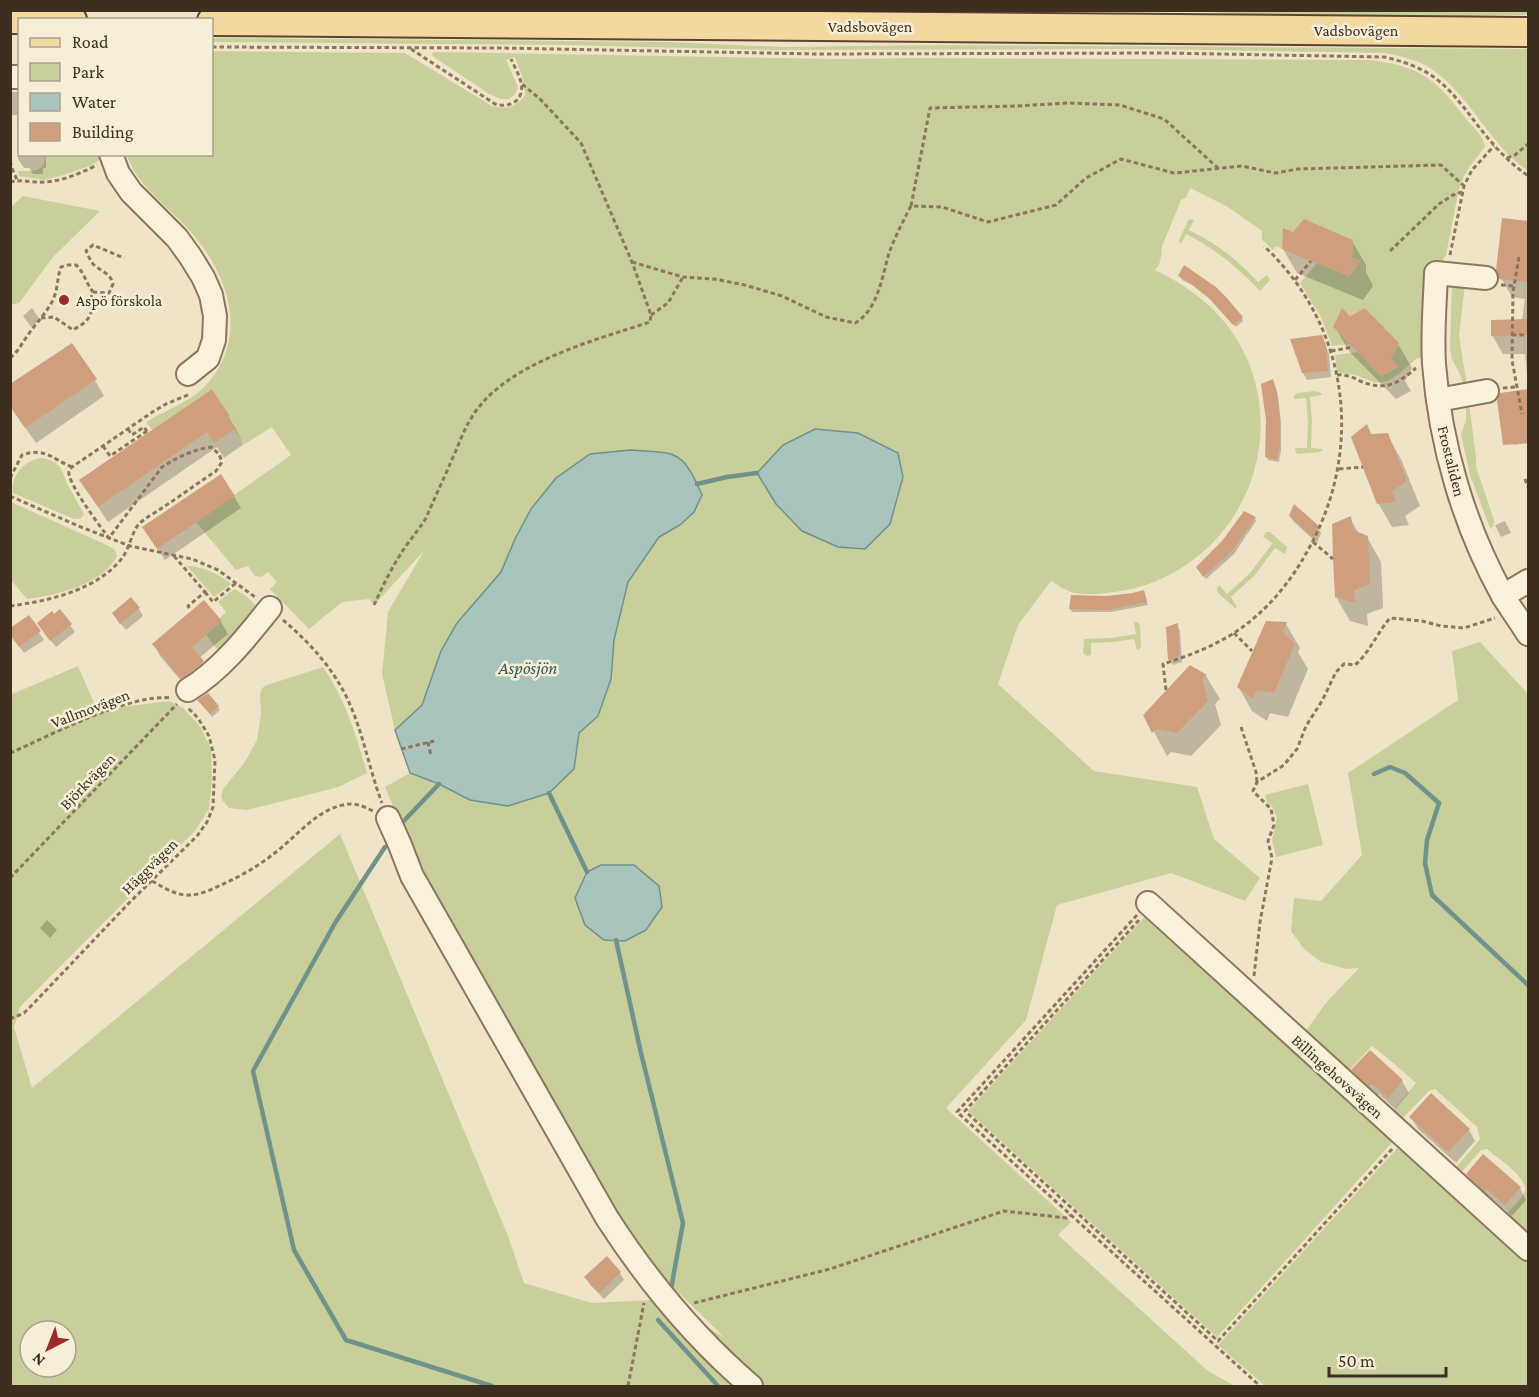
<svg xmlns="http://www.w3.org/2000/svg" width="1539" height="1397" font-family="'Crimson Pro',serif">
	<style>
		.green { fill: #c9cf9b; fill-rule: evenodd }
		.water { fill: #a9c4bc; stroke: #6f938a; stroke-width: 1.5 }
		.shadow { fill: #0003 }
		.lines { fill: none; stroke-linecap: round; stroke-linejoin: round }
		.stream { stroke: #6f938a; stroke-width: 4.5 }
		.building { fill: #cf9f7d }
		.minor-casing { stroke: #8d765c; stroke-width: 26 }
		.major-casing { stroke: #5b4430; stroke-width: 32 }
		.path { stroke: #8d765c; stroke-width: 3; stroke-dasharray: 4.5 3; stroke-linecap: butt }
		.minor { stroke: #faf1dc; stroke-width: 22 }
		.major { stroke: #f3d9a0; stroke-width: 28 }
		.poi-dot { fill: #9e2a2b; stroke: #f7eed8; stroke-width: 2 }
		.labels { text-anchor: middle; stroke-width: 5; stroke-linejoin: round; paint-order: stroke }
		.street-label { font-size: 16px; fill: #3d2e20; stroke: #f7eed8 }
		.poi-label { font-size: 16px; fill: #3d2e20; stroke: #f7eed8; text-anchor: start }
		.water-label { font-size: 18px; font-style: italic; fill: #2f5d5a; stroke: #f7eed8 }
	</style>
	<rect width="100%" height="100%" fill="#f0e4c8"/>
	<g class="green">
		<path d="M1528 10V15C1416 16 1304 19 1192 11Z"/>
		<path d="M212 38 668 42 783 47 939 45 1528 49V171C1490 145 1471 97 1433 70 1419 60 1401 56 1385 53L1147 49 772 50 565 45 212 42Z"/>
		<path d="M212 51 405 53 492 106C507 110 516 107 525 95L524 82 515 57 506 60 518 87 515 94 513 96 509 99H501L489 94 434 57 432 54 433 52 839 59 914 58 1369 60C1422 66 1436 80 1467 120 1475 130 1483 134 1485 147L1470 166 1464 176 1459 189 1446 255 1439 265 1426 356 1416 359 1400 373 1388 381 1375 383 1356 375 1337 372 1335 355 1358 352 1381 376 1398 367 1391 358 1399 343 1365 308 1350 316 1342 309 1333 327 1350 344 1332 346 1321 317 1300 283 1317 263 1349 276 1360 261 1352 258 1353 240 1304 220 1293 232 1283 229 1282 249 1276 246 1273 250 1262 240V231L1228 207 1190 188 1186 198 1181 200 1161 249 1162 253 1159 265 1155 270C1184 284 1210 302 1230 329 1297 423 1249 555 1139 587 1122 592 1088 597 1071 592 1064 590 1057 584 1051 581L1018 625 998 684 1094 771 1197 787 1214 839 1260 878 1245 901 1171 873 1057 905 1026 1020 946 1108 1067 1218 1071 1222 1058 1235 1208 1371 1235 1386H763L752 1380 692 1318 724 1337 680 1294 666 1285 620 1227 441 907 408 841 385 787 410 773 439 784 549 793 574 769 579 733 598 716 611 679 614 640 628 582 659 537 680 525 515 539 501 572 457 623 441 651 422 705 395 730 382 674 388 612 424 551 374 605 369 599 342 602 309 629 270 589 277 582 268 572 261 577 255 576 248 566 236 570 196 522 291 455 272 427 245 444 234 429 236 427 229 417 230 416 212 389 152 430 146 422C162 412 188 402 201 390 251 342 231 277 190 231 175 214 156 200 142 182 135 174 131 164 126 155L212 154Z"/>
		<path d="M45 155H102L101 159 92 165 64 175 44 180 19 176 18 171C33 171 45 173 45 155Z"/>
		<polygon points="23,196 100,211 53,257 19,303 11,305 11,207"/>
		<path d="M1189 219 1194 220 1189 230C1216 243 1238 260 1258 282L1267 275 1270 280 1260 291C1238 267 1215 249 1186 234L1181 244 1179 242V240Z"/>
		<polygon points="1452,283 1465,285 1459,336 1467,386 1464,386 1459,372 1452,359 1450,348"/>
		<polygon points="1315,391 1321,393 1322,395 1310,397 1312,420 1311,448 1323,449 1320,452 1298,454 1296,452 1295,448 1307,448 1308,423 1306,398 1294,399 1294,396 1297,393"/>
		<polygon points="1469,403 1476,457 1476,467 1495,523 1493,524 1494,526 1490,528 1470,475 1461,435 1466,420 1466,404"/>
		<path d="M42 458C64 462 61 473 70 489 75 498 80 506 84 515L80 519H74L13 493C11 474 25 460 42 458Z"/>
		<path d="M11 502 109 546 115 550 117 556C102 585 57 595 27 599L11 580Z"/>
		<polygon points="1266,532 1270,532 1287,547 1286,551 1285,554 1275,548 1255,575 1231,597 1237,607 1235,608 1218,593 1217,589 1219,585 1227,594 1250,573 1273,543 1263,537"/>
		<path d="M187 566C202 566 219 574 231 584L214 597Z"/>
		<path d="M234 589C244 594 253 600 258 610L211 666 206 660 218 650 206 635 222 621 220 618 226 612 218 602Z"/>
		<polygon points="1134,622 1137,622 1140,625 1141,646 1140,649 1137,650 1134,639 1112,642 1091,643 1091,655 1087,656 1083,653 1084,639 1111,638 1136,634"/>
		<path d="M1480 642 1528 694V1243L1501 1219C1508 1211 1522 1200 1525 1190 1527 1177 1496 1157 1487 1149L1481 1150 1458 1176 1452 1172 1480 1139 1477 1127 1435 1089 1429 1091 1399 1122 1390 1114 1416 1083 1391 1061 1372 1046 1344 1076 1301 1038 1325 1004 1359 968 1346 969 1321 962 1304 949 1291 931 1294 898 1321 901 1362 855 1348 773 1458 700 1452 651Z"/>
		<path d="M78 666 97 710 169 701 183 708 199 725 211 748 212 779 209 809 195 831 20 1007 14 1027 32 1088 340 834 508 1236 524 1283 592 1303 653 1300 741 1386H11L10 695ZM30 1331H66V1367H30Z"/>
		<path d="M323 667C346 700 356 735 367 773L338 787 327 790 247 810 229 808 222 800 221 797 223 789 245 762 257 740 261 714 260 694 262 688 267 685Z"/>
		<polygon points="1308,784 1323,845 1276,857 1272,840 1277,818 1272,806 1267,802 1265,795"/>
		<polygon points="1151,910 1396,1138 1217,1337 968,1111"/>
		<polygon points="1400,1145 1528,1254 1528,1386 1265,1386 1218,1345"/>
	</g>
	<g class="water">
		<polygon points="815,429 858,433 898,453 903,477 890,524 865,549 838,547 802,531 776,504 757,473 783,445"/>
		<path d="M630 450C677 453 682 449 702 495L694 512 680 525 659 537 628 582 614 640 611 679 598 716 579 733 574 769 549 793 508 806 470 800 439 784 410 773 395 730 422 705 441 651 457 623 501 572 515 539 531 509 556 478 590 454Z"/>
		<polygon points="601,865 634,865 659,886 662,907 646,930 625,941 604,940 585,925 575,898 587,872"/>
	</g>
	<g class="shadow">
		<polygon points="10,92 20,92 20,154 46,154 46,168 43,168 43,174 33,174 29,168 24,168 18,159 17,115 10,115"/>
		<polygon points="1294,234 1352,241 1366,265 1366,272 1373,286 1363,300 1297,273 1283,249"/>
		<polygon points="1523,249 1528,250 1528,384 1525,354 1503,354 1492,335 1524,321 1522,319 1525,299 1512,297 1501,278"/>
		<polygon points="1185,267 1242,318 1243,321 1236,327 1211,300 1192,285 1182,280 1180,276"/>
		<polygon points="32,308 40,320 31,327 23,316"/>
		<polygon points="1349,318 1398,344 1412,368 1405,381 1411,391 1396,399 1349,351 1335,327"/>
		<polygon points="1325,344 1329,354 1331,377 1307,380 1303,373"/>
		<polygon points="95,380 104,396 36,443 10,406"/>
		<polygon points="1274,384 1278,396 1281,423 1281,450 1279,462 1268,460 1266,457"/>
		<polygon points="1528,391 1528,443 1514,445 1502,425 1501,395"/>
		<polygon points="229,417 244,444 224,458 217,447 108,522 81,481"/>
		<polygon points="1371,435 1387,435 1401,459 1420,506 1405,516 1409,525 1392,527 1378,503"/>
		<polygon points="234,496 241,508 165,560 151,539"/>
		<polygon points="1290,516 1318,527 1321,533 1317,543 1294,522"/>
		<polygon points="1255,518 1256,521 1234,554 1206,579 1197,567"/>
		<polygon points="1350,518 1359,534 1367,537 1381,562 1383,608 1367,614 1368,626 1350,621 1336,597"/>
		<polygon points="1505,521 1511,533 1501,537 1495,525"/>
		<polygon points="1145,595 1148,605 1111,612 1072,612 1070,608"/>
		<polygon points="204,602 221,622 228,634 199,658 210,674 188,689 160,656 154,644"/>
		<polygon points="139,609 143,616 126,630 118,621"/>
		<polygon points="29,617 44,640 24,653 13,638"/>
		<polygon points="1286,624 1300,648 1298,652 1308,669 1288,717 1270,713 1267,721 1252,711 1238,686"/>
		<polygon points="70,625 75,632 56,647 43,631"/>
		<polygon points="1177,625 1180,631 1182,662 1173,665 1169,659"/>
		<polygon points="1206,676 1220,699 1215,704 1221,725 1191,756 1171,752 1167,756 1145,715"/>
		<polygon points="201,703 218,707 220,710 212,717"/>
		<polygon points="47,920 57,930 50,938 40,928"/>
		<polygon points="1370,1052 1402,1081 1409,1093 1395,1109 1379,1094 1377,1097 1360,1082 1353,1070"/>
		<polygon points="1411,1117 1469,1130 1475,1141 1456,1163 1418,1129"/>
		<polygon points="1467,1174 1520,1188 1526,1200 1512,1216 1494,1200 1492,1202 1474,1186"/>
		<polygon points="620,1273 624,1280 604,1299 590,1285 586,1278"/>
	</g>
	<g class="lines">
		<g class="stream">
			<polyline points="697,484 727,477 757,473"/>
			<polyline points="1374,774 1390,767 1405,773 1439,803 1427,840 1425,863 1432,895 1528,985"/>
			<polyline points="549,793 587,872"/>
			<polyline points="400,825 439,784"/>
			<polyline points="385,847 335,923 253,1071 294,1250 346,1340 492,1386"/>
			<polyline points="616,940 641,1053 683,1223 671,1289"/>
			<polyline points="658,1320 718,1386"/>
		</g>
	</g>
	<g class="building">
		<polygon points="1502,218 1528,221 1528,282 1499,279 1496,270"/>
		<polygon points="1304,219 1353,240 1352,258 1361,261 1348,276 1282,249 1283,228 1293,232"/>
		<polygon points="1184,265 1216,287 1226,297 1243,317 1233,325 1208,297 1189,282 1178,276"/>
		<polygon points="1342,308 1350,316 1365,308 1399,343 1391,358 1398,366 1381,376 1333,327"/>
		<polygon points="1528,319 1527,335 1491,336 1491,320"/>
		<polygon points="1322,335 1326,345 1328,371 1302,373 1290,339"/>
		<polygon points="72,343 97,379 25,428 10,406 10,384"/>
		<polygon points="1273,379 1277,392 1280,418 1280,446 1277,460 1265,457 1266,420 1261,384"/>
		<polygon points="212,389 230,416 229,417 236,428 214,443 207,432 98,507 79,480"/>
		<polygon points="1528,389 1528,443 1503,445 1497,400 1500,393"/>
		<polygon points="1367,424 1371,434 1388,433 1407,481 1392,491 1396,502 1377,504 1351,437"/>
		<polygon points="221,474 235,496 157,549 142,527"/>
		<polygon points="1294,504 1319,526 1314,538 1289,516"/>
		<polygon points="1244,511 1256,517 1232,551 1203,577 1196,567 1222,541"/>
		<polygon points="1351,516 1353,530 1368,536 1370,584 1354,590 1355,603 1335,597 1333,559 1332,524"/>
		<polygon points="1144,590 1147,602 1108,610 1069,609 1071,595 1107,596 1132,593"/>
		<polygon points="131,597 140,608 120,624 112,613"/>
		<polygon points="204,600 222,621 192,647 204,661 181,679 152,644"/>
		<polygon points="60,609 72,624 50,641 37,623 52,611 54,614"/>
		<polygon points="29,615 41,631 19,647 10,635 10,628"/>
		<polygon points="1266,621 1287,622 1283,632 1295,644 1274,693 1256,690 1253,699 1237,687"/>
		<polygon points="1178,623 1179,656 1168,660 1166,627"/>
		<polygon points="1190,665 1207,675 1202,679 1208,701 1177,733 1157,729 1152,733 1143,715"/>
		<polygon points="208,693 219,706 210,714 197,700"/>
		<polygon points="1370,1050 1403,1080 1388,1098 1372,1084 1369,1086 1351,1070"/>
		<polygon points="1431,1093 1470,1129 1448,1152 1409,1117"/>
		<polygon points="1483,1154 1521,1187 1505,1205 1487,1189 1485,1192 1466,1174"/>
		<polygon points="607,1256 621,1272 599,1293 584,1277"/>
	</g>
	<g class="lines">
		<g class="minor-casing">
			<g id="minor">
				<polyline points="10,77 20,77"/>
				<polyline points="111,154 118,173 131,192 177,238 190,256 203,277 211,295 215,316 214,340 208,358 188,374"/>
				<path d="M1486 278 1436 273C1435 303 1432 334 1434 364 1440 444 1464 526 1503 596 1511 609 1520 621 1528 634"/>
				<polyline points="1438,400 1487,391"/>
				<polyline points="1503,596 1528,581"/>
				<path d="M188 690C221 670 246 638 270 608"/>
				<path d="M388 818 400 845 412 876 607 1218C647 1280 695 1338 751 1386"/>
				<polyline points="1148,903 1528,1249"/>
			</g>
		</g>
		<g class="major-casing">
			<g id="major">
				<polyline points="10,19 72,20"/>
				<polyline points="212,21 1528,32"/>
			</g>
		</g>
		<g class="path">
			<path d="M212 47 500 48 818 54 1164 53 1384 57C1398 60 1411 64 1424 71 1454 87 1471 120 1494 145 1504 157 1516 167 1528 176"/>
			<path d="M411 49 495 104C511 109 525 99 521 82 519 74 514 66 511 59"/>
			<polyline points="1507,158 1515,155 1528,144"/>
			<polyline points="10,161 12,168 17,180"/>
			<path d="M10 182C22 179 33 183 45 182 63 181 81 173 97 165"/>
			<polyline points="911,206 930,108 1017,106 1068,103 1120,105 1164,119 1219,169"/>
			<polyline points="1390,251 1439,204 1453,195 1462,192"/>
			<polyline points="1450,255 1464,186 1472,170 1494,146"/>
			<polyline points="1519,257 1513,292 1512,360 1522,414"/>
			<path d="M632 262 683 277 714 279 745 285 782 296 826 317 855 323C878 310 882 277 889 253 895 237 903 221 911 206L942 207 988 222 1056 205 1086 178 1121 159 1174 173 1242 166 1275 173 1298 169 1441 165 1464 186"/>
			<polyline points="1295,280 1311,261"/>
			<polyline points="1501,285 1514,286"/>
			<polyline points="651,315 668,303 683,277"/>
			<path d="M41 318 54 317 73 330C83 324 91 320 92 307 92 301 90 298 93 292L109 293 113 284C111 273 100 271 93 264 90 260 88 255 86 251L93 245 124 258"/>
			<polyline points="1512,335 1528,335"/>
			<polyline points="1331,351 1353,347"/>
			<path d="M10 358C18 352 22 343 28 335 38 320 52 308 56 291 58 282 58 275 61 267L68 265H76C84 272 86 283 93 292"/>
			<path d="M1337 375C1345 374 1353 377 1360 381 1385 391 1396 385 1416 368"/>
			<polyline points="1503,388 1516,387"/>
			<polyline points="128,429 132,435 144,427 148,433"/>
			<polyline points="103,446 110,456 147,431"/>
			<polyline points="1339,469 1363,467"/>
			<path d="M10 478 22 455C45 447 52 459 72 467"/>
			<polyline points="1525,479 1528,487"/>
			<polyline points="10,496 81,527 130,546 192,559 218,570 255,597"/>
			<polyline points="1313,542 1333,559"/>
			<polyline points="174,556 205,592 188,606 191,610"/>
			<polyline points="205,592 213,602 236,583"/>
			<path d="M374 605C383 585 394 563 406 546 413 536 420 528 426 518 435 497 445 476 454 455 459 444 463 432 469 422 499 365 592 341 650 322L651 315 632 262 581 143 540 99 522 84"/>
			<path d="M10 606C49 601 98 590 123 557 129 548 133 530 139 524 146 517 155 513 162 508 180 496 198 483 216 471L222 462 219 454 211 447C192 450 178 457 162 467L109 538C101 528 66 481 69 471 70 469 71 468 72 467L154 411 166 404 190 394"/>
			<path d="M283 620C309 642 332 667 347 698 363 731 369 769 382 803"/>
			<polyline points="1234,633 1252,651"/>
			<path d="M1166 690 1163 664C1188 656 1212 647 1234 633 1263 614 1287 587 1304 557 1365 455 1352 329 1264 246"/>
			<polyline points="1241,727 1256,772 1257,782"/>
			<polyline points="428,742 431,756"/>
			<polyline points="401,749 434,741"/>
			<path d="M10 753C52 735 129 693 172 698"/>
			<polyline points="10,878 177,704"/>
			<path d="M152 881C163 887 173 894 186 895 198 896 210 890 221 885 239 877 257 867 272 855 295 839 314 811 343 805 354 802 363 806 373 811"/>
			<polyline points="1137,915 957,1112 1260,1386"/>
			<polyline points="1139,920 965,1111 1218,1341 1393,1148"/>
			<path d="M1254 976 1260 922 1272 858 1268 841 1274 825 1271 809 1253 791 1257 782 1284 765 1297 749 1306 726 1322 701 1336 672 1344 664 1355 665C1370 652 1377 633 1390 618L1422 621 1441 626 1464 628 1495 618"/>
			<polyline points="10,1019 24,1013 35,1002 129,903 197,836 207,822 213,807 215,760 209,736 198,718 188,708"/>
			<polyline points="694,1303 830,1269 1004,1211 1067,1218 1071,1215"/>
			<polyline points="628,1386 644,1303"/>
		</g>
		<use href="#minor" class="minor"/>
		<use href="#major" class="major"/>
	</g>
	<circle class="poi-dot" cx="64" cy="300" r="6"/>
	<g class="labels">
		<g class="street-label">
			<text x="870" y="32">Vadsbovägen</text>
			<text x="1356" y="36">Vadsbovägen</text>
			<text transform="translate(1452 461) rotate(76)" y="6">Frostaliden</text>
			<text transform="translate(90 708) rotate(-21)" y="6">Vallmovägen</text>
			<text transform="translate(87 781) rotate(-46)" y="6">Björkvägen</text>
			<text transform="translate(149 866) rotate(-45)" y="6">Häggvägen</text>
			<text transform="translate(1338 1076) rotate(42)" y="6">Billingehovsvägen</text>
		</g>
		<g class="poi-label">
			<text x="76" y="306">Aspö förskola</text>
		</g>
		<g class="water-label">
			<text x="528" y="674">Aspösjön</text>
		</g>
	</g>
	<rect width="1539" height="1397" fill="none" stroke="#3d2e20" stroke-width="24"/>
	<rect x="18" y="18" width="195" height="138" fill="#f7eed8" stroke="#ada18e" stroke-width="1.5"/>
	<rect x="30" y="38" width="30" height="9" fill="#f3d9a0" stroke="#ada18e" stroke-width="1.5"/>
	<text x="72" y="48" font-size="18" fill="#3d2e20">Road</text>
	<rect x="30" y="63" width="30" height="18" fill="#c9cf9b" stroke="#ada18e" stroke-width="1.5"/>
	<text x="72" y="78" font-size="18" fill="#3d2e20">Park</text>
	<rect x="30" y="93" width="30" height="18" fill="#a9c4bc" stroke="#ada18e" stroke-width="1.5"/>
	<text x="72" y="108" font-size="18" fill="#3d2e20">Water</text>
	<rect x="30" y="123" width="30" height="18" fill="#cf9f7d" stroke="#ada18e" stroke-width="1.5"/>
	<text x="72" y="138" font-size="18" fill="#3d2e20">Building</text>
	<g transform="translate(48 1349) rotate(222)"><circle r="28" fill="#f7eed8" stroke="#ada18e" stroke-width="1.5"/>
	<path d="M0-4.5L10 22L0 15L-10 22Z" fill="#9e2a2b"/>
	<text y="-9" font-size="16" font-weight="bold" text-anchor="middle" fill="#3d2e20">N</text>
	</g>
	<path d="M1329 1367v9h117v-9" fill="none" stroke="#3d2e20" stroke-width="3"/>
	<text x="1338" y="1367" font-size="18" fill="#3d2e20" stroke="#f7eed8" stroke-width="4.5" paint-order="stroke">50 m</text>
</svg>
